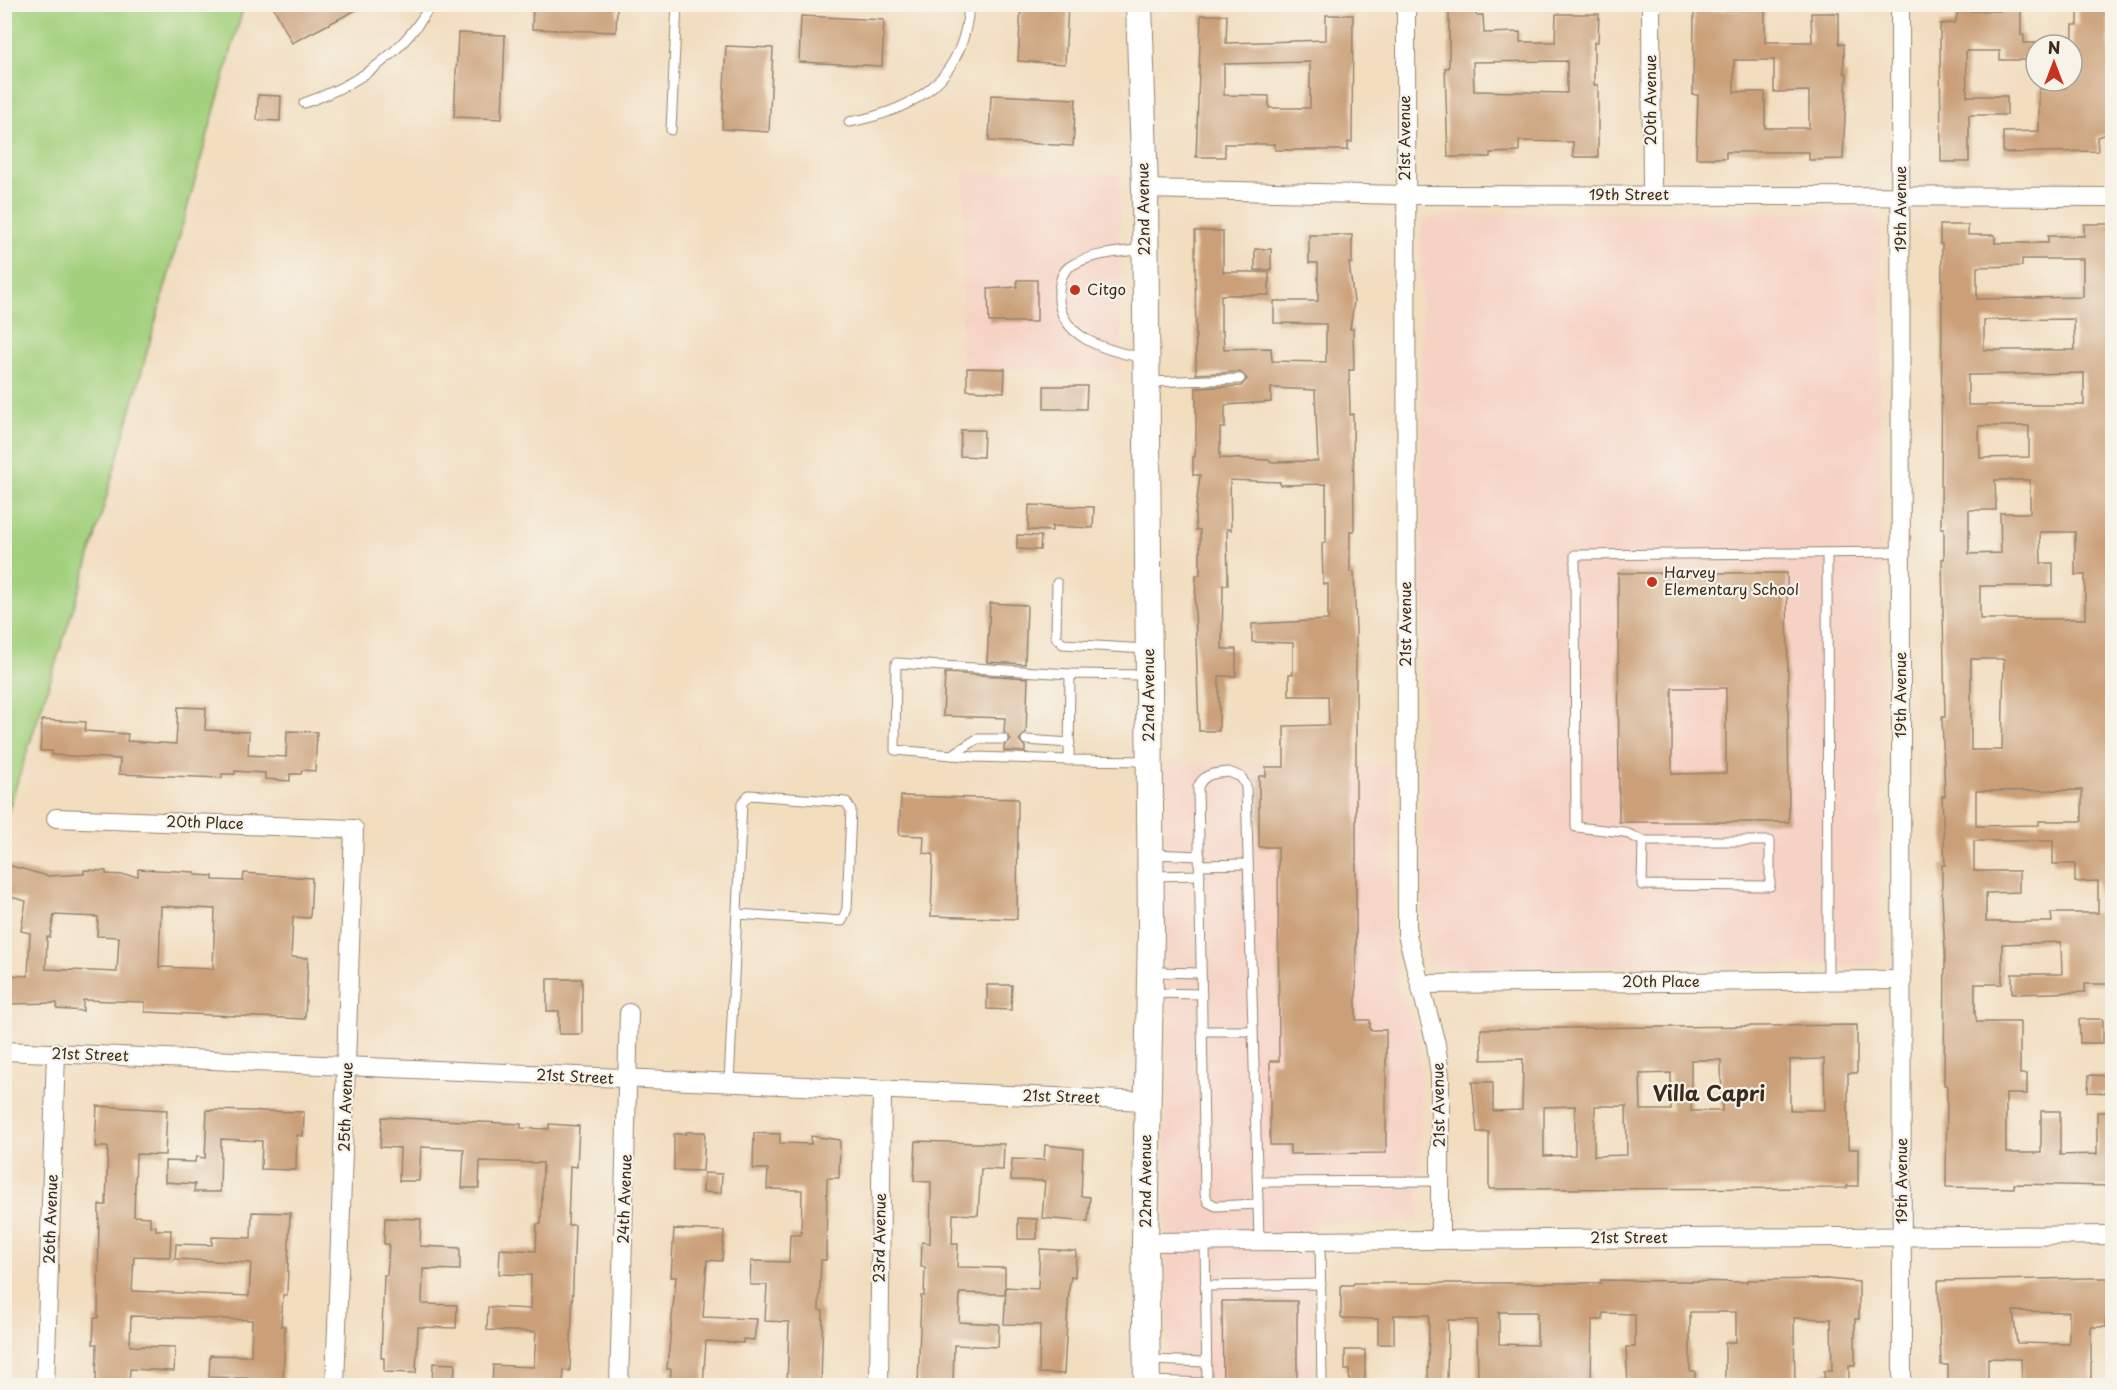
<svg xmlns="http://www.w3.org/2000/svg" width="2117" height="1390" font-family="'Playpen Sans',sans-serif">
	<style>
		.built { fill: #f6d2c5 }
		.green { fill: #a2d07d; stroke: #6e7d4e; stroke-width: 1.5 }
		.building { fill: #cba079; fill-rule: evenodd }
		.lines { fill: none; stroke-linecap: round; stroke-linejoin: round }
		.lane-casing { stroke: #96846e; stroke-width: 11 }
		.street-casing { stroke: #96846e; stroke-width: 20 }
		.secondary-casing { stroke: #96846e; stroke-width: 28 }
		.lane { stroke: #fff; stroke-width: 9 }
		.street { stroke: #fff; stroke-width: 18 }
		.secondary { stroke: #fff; stroke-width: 26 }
		.poi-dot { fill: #c8321e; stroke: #f7f3e8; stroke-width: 2 }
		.labels { text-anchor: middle; stroke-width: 4.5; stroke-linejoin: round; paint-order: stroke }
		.street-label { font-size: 15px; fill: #3b2a1e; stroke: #f7f3e8 }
		.poi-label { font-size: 15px; fill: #3b2a1e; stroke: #f7f3e8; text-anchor: start }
		.district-label { font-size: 21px; font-weight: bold; fill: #3b2a1e; stroke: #f7f3e8 }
	</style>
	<rect width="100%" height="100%" fill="#f7f3e8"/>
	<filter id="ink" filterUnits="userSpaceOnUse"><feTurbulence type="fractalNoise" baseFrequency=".0167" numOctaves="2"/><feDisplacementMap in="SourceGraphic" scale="12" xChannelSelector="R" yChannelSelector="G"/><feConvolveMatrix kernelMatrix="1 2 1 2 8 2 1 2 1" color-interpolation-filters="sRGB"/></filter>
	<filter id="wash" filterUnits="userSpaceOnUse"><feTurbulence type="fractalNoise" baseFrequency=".008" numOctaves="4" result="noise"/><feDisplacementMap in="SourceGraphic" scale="24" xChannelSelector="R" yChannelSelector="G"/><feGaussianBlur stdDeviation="1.35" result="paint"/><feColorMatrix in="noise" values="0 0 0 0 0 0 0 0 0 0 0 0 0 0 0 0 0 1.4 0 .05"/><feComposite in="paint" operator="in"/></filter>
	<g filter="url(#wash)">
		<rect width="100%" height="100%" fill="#f2ddbf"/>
		<g class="built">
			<polygon points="964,172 1120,174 1121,370 961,369"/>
			<polygon points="1873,212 1879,217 1881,227 1881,957 1878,963 1867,965 1450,967 1430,962 1425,953 1423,935 1421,229 1425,220 1441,214"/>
			<polygon points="1165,762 1391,763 1392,949 1398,988 1420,1039 1420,1210 1418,1218 1412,1222 1313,1223 1313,1385 1167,1385"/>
		</g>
		<polygon class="green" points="5,4 244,5 88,563 5,820"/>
		<g id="blocks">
			<g class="building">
				<polygon points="272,4 368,4 292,43"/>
				<polygon points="533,4 617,4 616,32 532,29"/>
				<polygon points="1021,4 1068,4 1065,64 1018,61"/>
				<path d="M1449 4H1476V15H1483L1484 33 1520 32V42H1555L1556 14H1599L1598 42H1594V85H1598V157H1573V142L1519 141V152L1490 153V157H1448L1445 68H1449ZM1567 61V93L1474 91 1473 62Z"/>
				<path d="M1741 4H1765V42H1812L1811 13H1839V44H1844V73H1847L1843 159 1809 160V152H1726V158H1696L1698 95H1693L1694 11 1741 10ZM1734 60H1774V92L1809 91V128H1765V92H1734Z"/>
				<polygon points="2000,4 2021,4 2021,35 2024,35 2024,43 2036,43 2036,60 2000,60 2000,51 1966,51 1967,96 2007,96 2007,115 1969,115 1969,162 1941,162 1940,24 1955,23 1958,11 2000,11"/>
				<polygon points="2078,4 2108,4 2111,133 2097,137 2098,151 2003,153 2003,132 2039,131 2039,89 2066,88 2066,81 2072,81 2073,25 2078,25"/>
				<path d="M1201 15H1227L1226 43 1326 40V15H1353L1352 142H1348V150H1275V144H1225V157H1196ZM1310 62V108H1269V96L1224 95V64Z"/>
				<polygon points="801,16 884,20 882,66 799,62"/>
				<polygon points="458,33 505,35 502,119 454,117"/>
				<polygon points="726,46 773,48 769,132 722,129"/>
				<polygon points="258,95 281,96 280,121 257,120"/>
				<polygon points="991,95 1076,99 1073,146 989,141"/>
				<path d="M2084 224H2112L2110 365 2112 424V984H2085V992L2012 994V974H2062L2061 942 2002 944V984H1975V1014L1977 1022H2020V1074H2027V1094H2006V1153H2041V1111H2060V1155L2097 1154V1112H2112V1186L2014 1184V1188L1946 1187 1947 1085H1944L1945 952 1942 899V865H1945L1942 796H1945L1942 717H1945L1942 559H1944V528H1941L1942 244H1940V225H1968V235H1995V243H2048V236H2084ZM2022 259H2083V297L1977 299V267L2022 266ZM2074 319 2075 350H1984V320ZM2084 373V405H1968V375ZM1979 426H2029V457L1980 458ZM1995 480H2030V513H2000L2001 553 1969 554V510H1996ZM2040 532H2075V575H2085V619H1980V586H2053V563H2041ZM1971 659H2004L2002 750H1971ZM2082 790V821H2039V825L1976 826V791ZM1974 841H2053V864H2075V882L2098 881V913H2051L2052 922H1986V893L2019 892V871H1974Z"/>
				<path d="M1195 231H1223V272H1269V295H1221V331H1223L1224 349 1271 348 1272 361 1326 362V324L1274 323V301H1318V263H1309V235H1352V263H1349L1354 302 1350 329H1353L1354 370H1349L1350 415 1353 414 1354 531H1350V572H1354L1356 632V1020H1370V1030H1386V1153L1290 1154V1145H1270V1061H1279L1278 847H1259V776H1266V767H1284V726L1329 725 1328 696H1289V674H1293V643L1252 642V624L1328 620V584H1323L1322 543 1326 542V484L1280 485V482L1230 480 1231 530 1227 529 1228 585H1223L1222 649H1236V676H1219V731H1199L1195 607 1196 575H1200V530H1196L1195 516 1200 475H1193V457H1195L1196 436V388L1241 386 1247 379 1240 372 1196 374ZM1271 388 1315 390 1318 461 1270 462V460L1220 458V428H1225V405L1271 402Z"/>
				<rect x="1255" y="249" width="16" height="21"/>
				<polygon points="1017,280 1037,280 1037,322 989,322 988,289 1017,287"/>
				<polygon points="967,368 1005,369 1004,392 967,390"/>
				<polygon points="1044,386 1087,386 1086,409 1044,409"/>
				<polygon points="961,430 984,430 983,457 960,456"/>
				<polygon points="1029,505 1094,507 1093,528 1052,526 1052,531 1028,530"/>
				<polygon points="1017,535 1041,536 1040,550 1017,549"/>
				<path d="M1618 573H1787L1789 822H1619ZM1672 688H1726V773L1672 774Z"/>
				<polygon points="990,603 1027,605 1025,664 987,662"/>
				<polygon points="945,673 1028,678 1026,733 1019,740 1025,747 1025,752 1004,751 1004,746 1011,740 1004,732 1005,718 943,716"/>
				<polygon points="178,707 206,708 205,730 249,732 248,755 286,757 287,731 317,732 315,771 302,770 301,774 290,774 290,781 265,779 265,773 235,771 235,774 222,774 222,778 119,774 120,759 52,755 52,751 40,751 42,720 86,722 85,731 128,734 127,741 176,744"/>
				<polygon points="901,796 1018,799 1017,919 931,916 933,854 923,853 924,836 899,835"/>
				<path d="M4 864 48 876 84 874V870L106 871V874L138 876V869L195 872V875L213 876V880L243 881 244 873 312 878 310 918 293 917 291 957 308 958 305 1019 145 1012V1002L83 1000V1011L57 1009V1003L4 1004V975L28 976 30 933 21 931 26 901 4 895ZM161 906 215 909 213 969 159 967ZM54 915 98 917 97 936 119 937 117 972 46 969 47 937H50Z"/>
				<polygon points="547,979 582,979 582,1034 559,1034 559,1011 547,1011"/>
				<polygon points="987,985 1012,985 1011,1010 987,1009"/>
				<polygon points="2079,1019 2103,1019 2103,1043 2080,1043"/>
				<path d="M1857 1025V1073H1848V1149H1858V1186H1847V1188L1489 1189V1132H1477L1472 1082H1493V1111L1522 1110 1523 1059 1482 1060 1481 1029ZM1824 1059 1825 1110H1790V1060ZM1691 1060H1721L1722 1111H1691ZM1671 1073V1110H1641L1640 1074ZM1575 1106V1155L1544 1156V1107ZM1595 1106H1626L1627 1155 1594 1156Z"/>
				<polygon points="2089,1075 2110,1076 2110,1093 2088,1092"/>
				<polygon points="97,1106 167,1110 165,1155 136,1154 134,1216 150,1217 150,1226 156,1226 156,1230 171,1230 170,1257 134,1256 132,1291 249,1296 251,1263 175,1259 176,1244 212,1245 212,1237 251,1238 252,1212 290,1213 287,1295 283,1295 281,1326 285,1326 283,1386 247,1386 247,1378 209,1377 210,1355 251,1356 252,1320 131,1316 130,1346 175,1347 174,1371 130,1369 129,1386 96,1386 97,1344 93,1344 94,1318 98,1318 99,1205 106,1205 108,1147 95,1147"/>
				<polygon points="207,1110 304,1112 303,1136 297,1135 296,1170 261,1169 262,1141 221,1139 220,1192 194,1192 195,1184 165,1182 165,1161 195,1162 196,1157 205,1158"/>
				<polygon points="382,1117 521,1124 521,1128 549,1129 549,1124 579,1126 577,1167 570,1166 568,1225 575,1225 570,1371 564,1370 563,1383 516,1382 516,1386 492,1386 493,1365 534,1367 536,1332 487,1330 488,1307 530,1309 531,1275 499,1274 500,1249 536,1251 537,1224 541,1224 543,1163 480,1161 479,1188 462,1188 464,1149 421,1147 419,1181 399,1181 400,1148 380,1147"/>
				<polygon points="686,1132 705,1132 703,1171 674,1170 674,1134 686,1134"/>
				<polygon points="754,1133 780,1134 780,1143 811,1144 811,1136 840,1140 839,1178 827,1178 826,1260 821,1260 819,1310 823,1311 821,1386 787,1386 789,1322 765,1321 767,1285 750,1285 751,1261 789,1262 790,1234 801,1235 802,1190 767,1189 768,1169 753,1169"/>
				<polygon points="916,1141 1004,1144 1003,1170 981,1169 978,1215 953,1214 952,1244 958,1244 957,1267 1005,1268 1005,1294 960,1293 959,1322 999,1324 998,1347 954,1345 953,1386 918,1386 921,1296 924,1296 925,1267 921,1267 922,1242 930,1243 931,1182 914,1181"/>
				<polygon points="1045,1145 1083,1149 1081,1196 1090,1197 1088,1222 1042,1218 1045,1181 1011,1180 1012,1159 1044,1160"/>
				<polygon points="704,1173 722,1174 721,1193 703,1192"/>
				<polygon points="385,1218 421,1219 420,1246 460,1248 460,1270 423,1269 422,1304 457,1305 456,1328 418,1327 416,1373 384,1372 384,1358 381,1358 384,1275 387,1275 389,1244 384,1244"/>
				<polygon points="1018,1218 1037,1219 1037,1239 1018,1239"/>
				<polygon points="674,1229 724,1231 722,1261 707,1260 703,1317 757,1319 754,1340 743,1339 743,1343 706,1341 703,1386 670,1384 671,1369 667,1369 676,1277 671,1277"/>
				<polygon points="1040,1249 1076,1251 1075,1277 1071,1277 1069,1289 1064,1374 1039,1373 1040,1325 1004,1324 1006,1287 1038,1289"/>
				<path d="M2090 1278H2110V1318H2106V1327H2091V1386H2022L2021 1359 1988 1358V1386H1948V1365H1941L1938 1281ZM2013 1311 2069 1312V1344L2017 1343Z"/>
				<path d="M1826 1279 1859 1282V1319H1855V1365H1849V1386H1825L1824 1371H1832L1831 1319 1794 1318 1795 1386H1725V1342H1736V1312H1690V1371H1695V1386H1628L1626 1347H1635V1314L1603 1313V1320H1592L1591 1386H1478L1477 1320H1448L1447 1386H1428L1429 1315H1394V1344H1378V1319L1341 1318V1285H1353L1354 1283H1601V1280L1747 1282V1280ZM1499 1312H1537V1345L1499 1344Z"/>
				<polygon points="1222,1301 1297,1301 1297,1386 1223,1386"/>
				<polygon points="1345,1350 1365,1350 1365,1386 1350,1386 1349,1370 1345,1370"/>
				<polygon points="433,1363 455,1364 454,1386 432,1386"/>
			</g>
		</g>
	</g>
	<g filter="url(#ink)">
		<use href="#blocks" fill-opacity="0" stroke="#96846e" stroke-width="1.5"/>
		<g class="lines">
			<g class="lane-casing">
				<g id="lane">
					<path d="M304 103C357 85 403 54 431 4"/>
					<path d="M849 122C917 110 965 78 969 4"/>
					<polyline points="671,130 677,4"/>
					<path d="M1144 358C1108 351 1055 338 1059 291 1060 282 1061 273 1069 267 1089 253 1122 252 1145 249"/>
					<polyline points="1149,382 1240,379"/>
					<polyline points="1827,553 1828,981"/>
					<polyline points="1057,583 1056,637 1063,644 1146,649"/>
					<polyline points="1146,675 1070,674 1069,760 1149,761"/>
					<polyline points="1026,740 1070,743"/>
					<polyline points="952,755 977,739 1004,739"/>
					<polyline points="1069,760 975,757 895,750 896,663 1070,674"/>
					<path d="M1229 772 1241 777 1246 786 1258 1204 1216 1206 1208 1202 1205 1193 1198 787C1204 773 1215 773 1229 772Z"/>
					<polyline points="1643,841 1770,841 1770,886 1642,885 1643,841 1624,832 1576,827 1575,555 1901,552"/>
					<polyline points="1151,854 1200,856"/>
					<polyline points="1200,865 1248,864"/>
					<polyline points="1153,876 1200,875"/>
					<polyline points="1153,972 1201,973"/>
					<polyline points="1151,993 1202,994"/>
					<polyline points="1202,1031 1253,1031"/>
					<polyline points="729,1084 742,803 749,795 846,802 851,810 847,909 842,921 737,914"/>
					<polyline points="1258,1182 1440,1181"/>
					<polyline points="1258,1204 1259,1241"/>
					<polyline points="1320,1240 1322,1386"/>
					<polyline points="1205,1241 1207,1386"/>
					<polyline points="1205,1286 1321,1284"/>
					<polyline points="1149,1360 1206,1362"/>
					<polyline points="1149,1381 1207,1383"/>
				</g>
			</g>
			<g class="street-casing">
				<g id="street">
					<polyline points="1406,4 1407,935 1436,1044 1440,1075 1440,1239"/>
					<polyline points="1651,4 1652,195"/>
					<polyline points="1900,4 1902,1386"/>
					<polyline points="1145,189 1404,195 2112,197"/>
					<polyline points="56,818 354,829 335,1386"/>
					<polyline points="1420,984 1902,980"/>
					<polyline points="4,1051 1146,1101"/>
					<polyline points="1145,1242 2112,1235"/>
					<polyline points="45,1386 56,1053"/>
					<polyline points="619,1386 629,1013"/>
					<polyline points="879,1386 882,1090"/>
				</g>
			</g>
			<g class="secondary-casing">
				<polyline id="secondary" points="1139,4 1145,189 1151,930 1145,1242 1147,1386"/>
			</g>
			<use href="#lane" class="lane"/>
			<use href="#street" class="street"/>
			<use href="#secondary" class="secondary"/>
		</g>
	</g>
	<g class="poi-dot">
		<circle cx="1075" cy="290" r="6"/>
		<circle cx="1652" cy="582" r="6"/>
	</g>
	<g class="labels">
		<g class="street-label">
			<text transform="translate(1651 100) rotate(-90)" y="5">20th Avenue</text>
			<text transform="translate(1405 138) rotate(-90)" y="5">21st Avenue</text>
			<text x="1629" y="200">19th Street</text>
			<text transform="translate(1144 209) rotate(-91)" y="5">22nd Avenue</text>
			<text transform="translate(1901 209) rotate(-90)" y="5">19th Avenue</text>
			<text transform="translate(1406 624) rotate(-90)" y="5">21st Avenue</text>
			<text transform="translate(1149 695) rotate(-90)" y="5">22nd Avenue</text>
			<text transform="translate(1901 695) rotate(-90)" y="5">19th Avenue</text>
			<text transform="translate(205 823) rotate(2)" y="5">20th Place</text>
			<text x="1661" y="987">20th Place</text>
			<text transform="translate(90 1055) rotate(2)" y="5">21st Street</text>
			<text transform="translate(575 1077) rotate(3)" y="5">21st Street</text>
			<text transform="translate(1061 1097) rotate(2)" y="5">21st Street</text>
			<text transform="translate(1439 1105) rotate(-91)" y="5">21st Avenue</text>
			<text transform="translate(346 1107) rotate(-88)" y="5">25th Avenue</text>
			<text transform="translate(1146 1181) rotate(-90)" y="5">22nd Avenue</text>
			<text transform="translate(1902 1181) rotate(-90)" y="5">19th Avenue</text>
			<text transform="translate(625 1199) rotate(-88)" y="5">24th Avenue</text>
			<text transform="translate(51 1219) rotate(-88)" y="5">26th Avenue</text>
			<text transform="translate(880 1238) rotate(-89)" y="5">23rd Avenue</text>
			<text x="1629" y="1243">21st Street</text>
		</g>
		<g class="poi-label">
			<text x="1087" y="295">Citgo</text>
			<text x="1664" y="578">Harvey<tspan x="1664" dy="17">Elementary School</tspan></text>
		</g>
		<g class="district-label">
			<text x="1709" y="1101">Villa Capri</text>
		</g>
	</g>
	<rect width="2117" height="1390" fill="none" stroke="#f7f3e8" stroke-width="24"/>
	<g transform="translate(2054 63)"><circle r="28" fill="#f7f3e8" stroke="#aca397" stroke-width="1.5"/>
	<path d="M0-4.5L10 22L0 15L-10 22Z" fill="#c8321e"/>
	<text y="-9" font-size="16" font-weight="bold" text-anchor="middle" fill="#3b2a1e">N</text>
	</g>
</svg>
